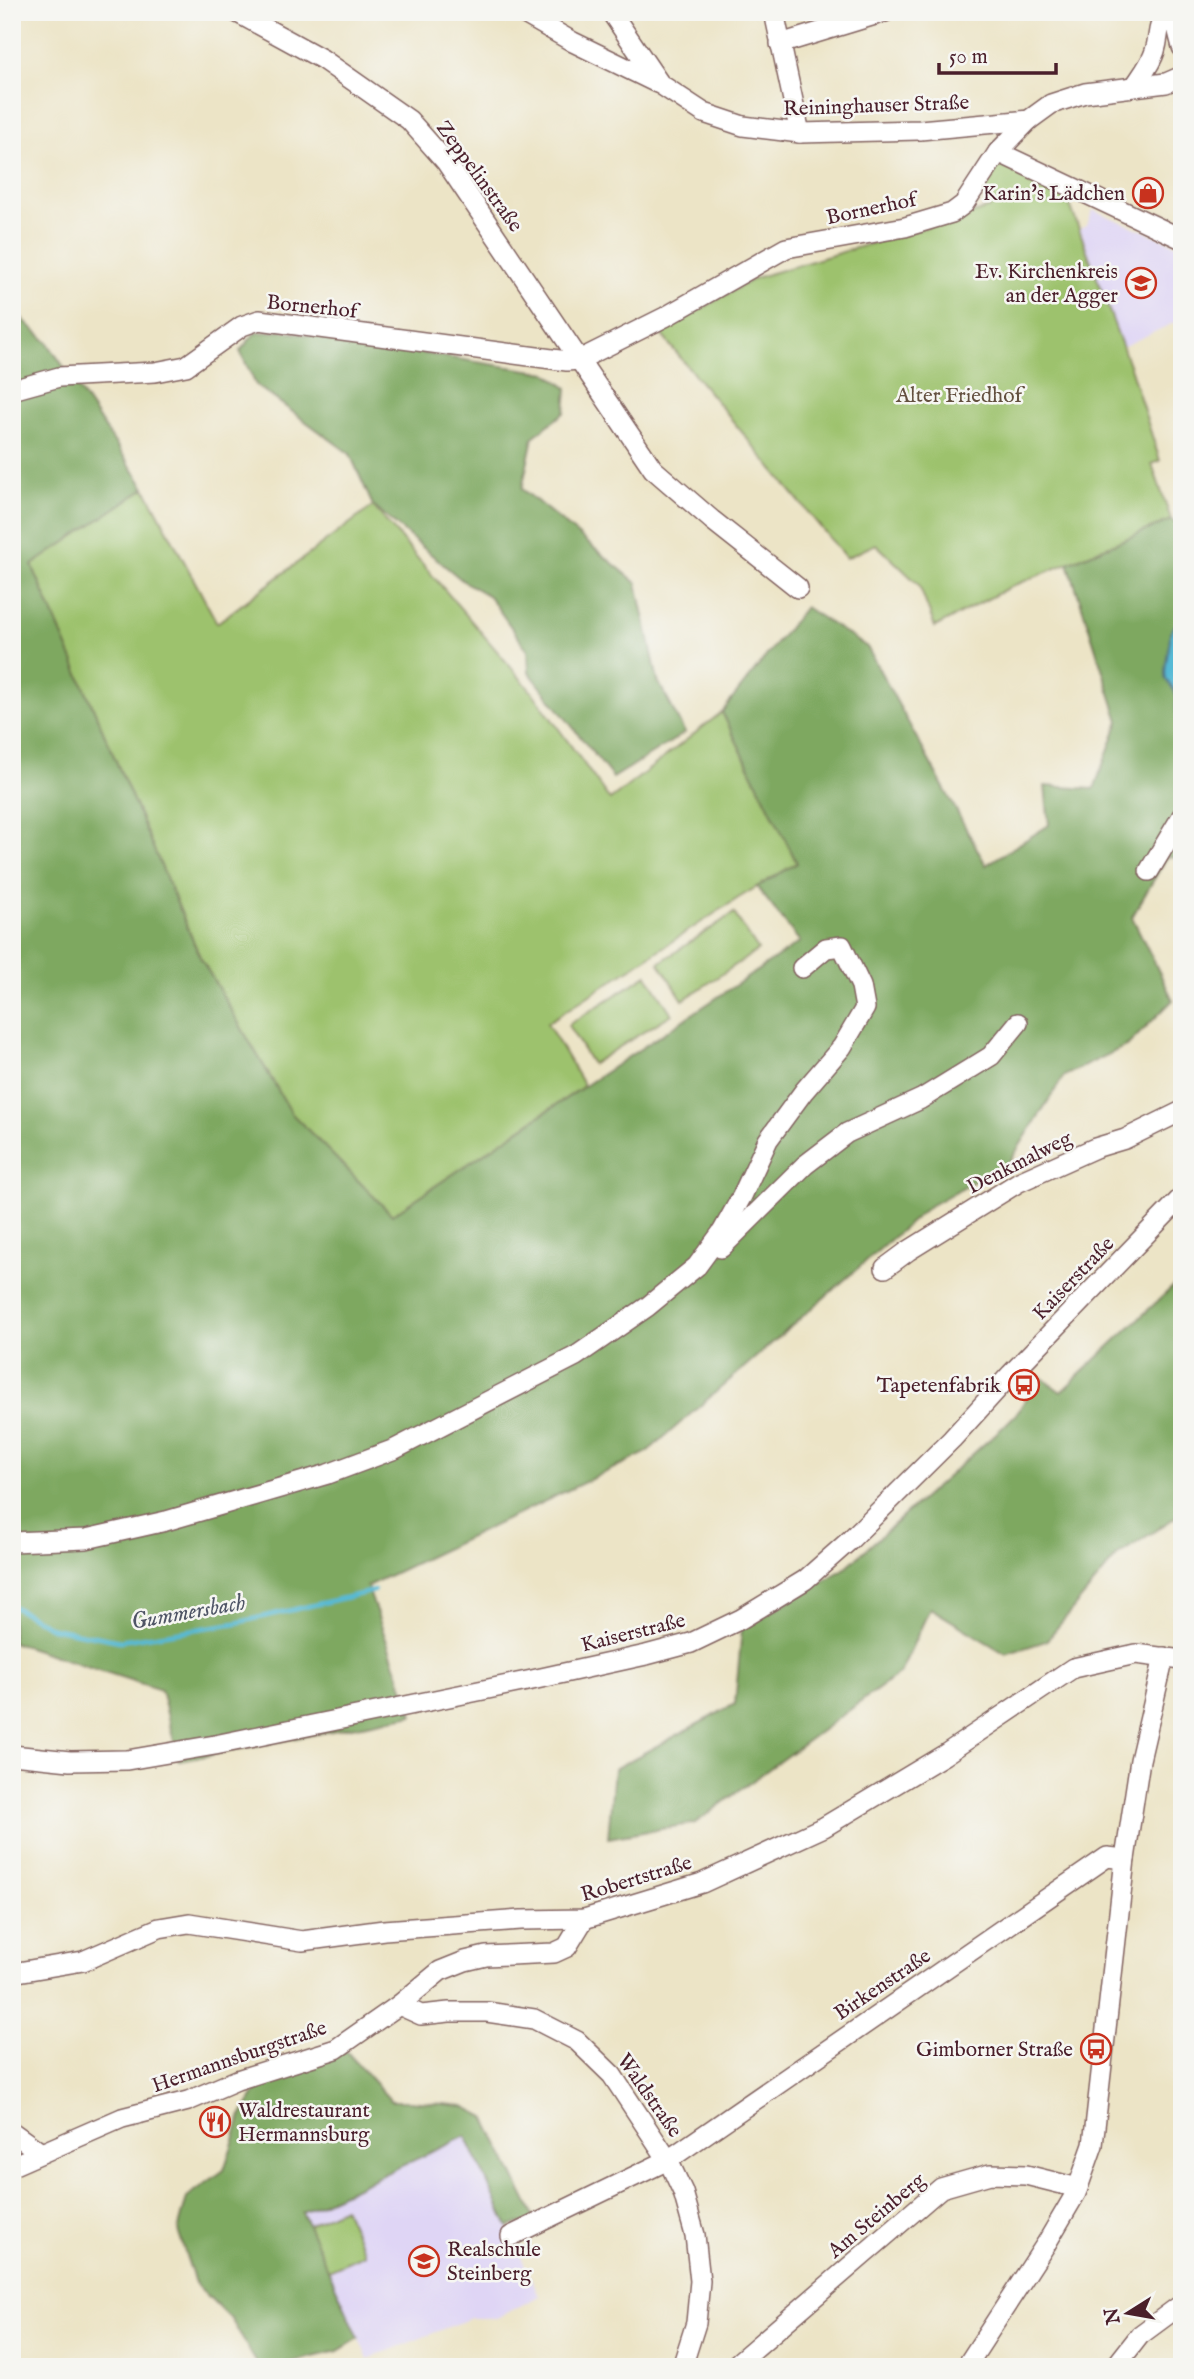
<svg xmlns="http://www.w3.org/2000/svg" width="1194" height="2379" font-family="'IM FELL English',serif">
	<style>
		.built { fill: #dfd5f5 }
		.green { fill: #9dc26d; stroke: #74704c; stroke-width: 2 }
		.forest { fill: #7ea860; stroke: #646446; stroke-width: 2 }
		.water { fill: #57bad5; stroke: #506c80; stroke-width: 2 }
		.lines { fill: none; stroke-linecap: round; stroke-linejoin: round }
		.stream { stroke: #57bad5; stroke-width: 4.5 }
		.minor-casing { stroke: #836461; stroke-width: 22 }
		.minor { stroke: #fff; stroke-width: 19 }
		.labels { text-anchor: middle; stroke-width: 5; stroke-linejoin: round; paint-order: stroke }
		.street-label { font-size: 21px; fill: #4a1f2b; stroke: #f6f6f2 }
		.poi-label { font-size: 21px; fill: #4a1f2b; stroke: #f6f6f2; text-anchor: end }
		.park-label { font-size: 21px; fill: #63503f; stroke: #f6f6f2 }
		.water-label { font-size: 23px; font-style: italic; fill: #4f5566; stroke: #f6f6f2 }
	</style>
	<rect width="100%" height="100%" fill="#f6f6f2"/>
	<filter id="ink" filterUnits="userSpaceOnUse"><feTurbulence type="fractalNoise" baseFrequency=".0143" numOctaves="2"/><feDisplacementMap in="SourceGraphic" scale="14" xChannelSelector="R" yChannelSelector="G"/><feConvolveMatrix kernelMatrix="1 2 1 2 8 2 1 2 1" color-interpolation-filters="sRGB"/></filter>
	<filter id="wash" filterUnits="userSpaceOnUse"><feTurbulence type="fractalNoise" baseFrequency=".00686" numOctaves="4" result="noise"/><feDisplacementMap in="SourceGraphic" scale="28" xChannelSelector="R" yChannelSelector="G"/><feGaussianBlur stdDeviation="1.57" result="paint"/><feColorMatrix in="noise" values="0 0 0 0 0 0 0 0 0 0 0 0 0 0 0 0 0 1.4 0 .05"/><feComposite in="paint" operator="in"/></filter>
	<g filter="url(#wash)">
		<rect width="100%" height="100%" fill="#ece4c6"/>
		<g class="built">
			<polygon points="1093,210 1182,247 1182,319 1122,347 1080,228 1087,225"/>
			<polygon points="466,2136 539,2296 497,2318 471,2318 368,2359 301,2212"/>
		</g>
		<g class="green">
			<polygon points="1006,161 1062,183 1131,370 1160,461 1152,464 1171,520 1008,588 935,627 919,585 876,544 846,558 660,333 755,278 990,208 980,176"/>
			<polygon points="145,488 217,623 373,506 533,693 610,800 722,712 797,863 740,897 547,1023 584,1086 392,1215 292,1114 200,957 32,565"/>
			<polygon points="734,913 758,950 683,1000 659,963"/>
			<polygon points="647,975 672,1014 592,1064 568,1025"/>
			<polygon points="344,2208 365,2254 284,2290 266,2245"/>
		</g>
		<g class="forest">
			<polygon points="12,309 47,342 145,488 32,565 200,957 292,1114 392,1215 800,942 757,887 797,863 722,712 805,607 867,647 986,865 1049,825 1045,786 1094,789 1119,721 1068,563 1171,520 1182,527 1182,858 1167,857 1132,917 1173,1000 1128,1045 1064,1076 1010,1161 928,1207 646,1453 367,1586 413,1715 179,1761 161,1690 12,1642"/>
			<polygon points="282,331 547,373 567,388 565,412 533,437 522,489 637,583 658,681 685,733 613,778 529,672 528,651 489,596 463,581 373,506 350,454 256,385 240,351 255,333"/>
			<polygon points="1180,1280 1182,1280 1182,1513 1118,1555 1046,1641 1006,1654 930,1608 900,1673 695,1823 608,1838 614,1769 735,1704 742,1628 844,1569 1002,1428 1019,1411 1038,1375 1061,1392"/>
			<polygon points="346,2051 391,2101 410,2101 464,2106 485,2117 535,2219 508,2227 466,2136 302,2212 359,2338 338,2351 271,2367 259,2367 231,2319 195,2283 178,2231 187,2197 224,2170 242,2115 259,2087"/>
		</g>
		<path class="water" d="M1176 624H1182V716L1178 715C1174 708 1177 706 1177 699 1177 689 1169 686 1166 679 1162 669 1171 646 1170 633Z"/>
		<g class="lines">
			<polyline class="stream" points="12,1606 52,1628 120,1641 236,1623 374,1591"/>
		</g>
	</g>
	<g filter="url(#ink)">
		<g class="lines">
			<g class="minor-casing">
				<g id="minor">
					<polyline points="236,12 322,59 409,120 446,162 653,469 712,520 798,588"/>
					<polyline points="521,12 573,42 657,83"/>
					<polyline points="611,12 660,84 704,113 743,126 800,133 920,130 1029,120 1051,104 1085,93 1166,83 1182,76"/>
					<polyline points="774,12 800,133"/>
					<polyline points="1173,12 1182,47"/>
					<polyline points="780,44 885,12"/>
					<path d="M1134 87C1142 75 1151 64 1155 51 1160 34 1156 28 1167 12"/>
					<polyline points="998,152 1182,239"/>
					<polyline points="12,390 59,377 155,372 186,366 242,326 259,320 567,361 579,360 665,317 786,248 905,227 952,213 964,204 998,152 1029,120"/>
					<polyline points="1149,871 1182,816"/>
					<polyline points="721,1248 805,1165 847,1133 921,1099 991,1056 1018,1023"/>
					<polyline points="885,1268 908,1251 1019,1182 1095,1148 1125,1139 1182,1111"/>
					<polyline points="12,1542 86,1539 166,1521 328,1474 395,1449 576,1356 647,1307 697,1266 722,1232 742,1196 768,1140 804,1091 842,1047 865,1008 861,986 842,946 826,948 802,968"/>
					<polyline points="12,1755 70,1761 127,1760 215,1745 532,1680 646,1655 691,1643 741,1619 805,1580 849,1541 952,1439 1011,1374 1182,1197"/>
					<polyline points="12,1973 83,1961 159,1928 189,1923 302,1941 384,1930 521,1920 584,1919 702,1883 824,1827 944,1755 1073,1668 1136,1654 1182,1660"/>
					<polyline points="399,2005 421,2015 449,2012 487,2012 534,2019 577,2041 612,2075 668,2160 683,2192 695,2235 700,2281 696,2323 682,2367"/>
					<polyline points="12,2132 41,2153"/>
					<polyline points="12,2166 122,2118 188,2101 237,2080 336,2049 399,2005 440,1971 465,1961 486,1956 554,1953 567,1947 584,1919"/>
					<polyline points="511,2236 668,2160 1107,1857 1125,1859"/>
					<polyline points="733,2367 941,2188 990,2174 1026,2175 1078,2188"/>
					<polyline points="966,2367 1046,2244 1076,2193 1093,2145 1125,1859 1140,1760 1164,1657"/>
					<polyline points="1115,2367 1140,2335 1182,2304"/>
				</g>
			</g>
			<use href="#minor" class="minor"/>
		</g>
	</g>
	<defs>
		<g id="shop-ring" transform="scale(1.575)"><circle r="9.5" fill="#f6f6f2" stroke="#c8321e" stroke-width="1.5"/><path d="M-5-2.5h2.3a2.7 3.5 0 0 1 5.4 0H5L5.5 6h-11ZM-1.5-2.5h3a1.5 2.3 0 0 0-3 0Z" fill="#c8321e"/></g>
		<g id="school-ring" transform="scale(1.575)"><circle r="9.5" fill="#f6f6f2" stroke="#c8321e" stroke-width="1.5"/><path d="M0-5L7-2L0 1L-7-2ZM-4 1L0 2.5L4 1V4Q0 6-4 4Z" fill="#c8321e"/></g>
		<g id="bus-ring" transform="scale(1.575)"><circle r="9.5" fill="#f6f6f2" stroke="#c8321e" stroke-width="1.5"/><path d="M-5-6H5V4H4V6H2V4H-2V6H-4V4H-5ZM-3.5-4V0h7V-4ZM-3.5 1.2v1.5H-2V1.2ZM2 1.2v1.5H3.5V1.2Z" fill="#c8321e"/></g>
		<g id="restaurant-ring" transform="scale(1.575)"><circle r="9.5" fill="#f6f6f2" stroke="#c8321e" stroke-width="1.5"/><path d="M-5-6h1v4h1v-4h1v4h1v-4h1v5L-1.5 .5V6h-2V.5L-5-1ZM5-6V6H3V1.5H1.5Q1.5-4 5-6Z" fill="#c8321e"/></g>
	</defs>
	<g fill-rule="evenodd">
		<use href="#shop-ring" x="1148" y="193"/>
		<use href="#school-ring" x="1141" y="283"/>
		<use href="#bus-ring" x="1024" y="1385"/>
		<use href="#bus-ring" x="1096" y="2049"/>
		<use href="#restaurant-ring" x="215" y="2122"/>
		<use href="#school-ring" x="424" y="2261"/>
	</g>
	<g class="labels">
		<g class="street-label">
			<text transform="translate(876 105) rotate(-2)" y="7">Reininghauser Straße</text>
			<text transform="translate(480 176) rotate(54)" y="7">Zeppelinstraße</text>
			<text transform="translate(871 208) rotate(-12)" y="7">Bornerhof</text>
			<text transform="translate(312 306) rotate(6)" y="7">Bornerhof</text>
			<text transform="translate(1019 1162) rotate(-27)" y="7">Denkmalweg</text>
			<text transform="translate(1073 1278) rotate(-46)" y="7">Kaiserstraße</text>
			<text transform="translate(633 1632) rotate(-14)" y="7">Kaiserstraße</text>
			<text transform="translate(636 1878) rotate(-17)" y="7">Robertstraße</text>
			<text transform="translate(882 1984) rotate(-34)" y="7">Birkenstraße</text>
			<text transform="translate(239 2056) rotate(-19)" y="7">Hermannsburgstraße</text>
			<text transform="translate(650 2095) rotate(55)" y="7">Waldstraße</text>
			<text transform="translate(876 2215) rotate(-40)" y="7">Am Steinberg</text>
		</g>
		<g class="poi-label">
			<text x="1125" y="200">Karin's Lädchen</text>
			<text x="1118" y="278">Ev. Kirchenkreis<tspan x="1118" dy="24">an der Agger</tspan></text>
			<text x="1001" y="1392">Tapetenfabrik</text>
			<text x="1073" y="2056">Gimborner Straße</text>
			<text x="238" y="2117" text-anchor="start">Waldrestaurant<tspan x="238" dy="24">Hermannsburg</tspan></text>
			<text x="447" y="2256" text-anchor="start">Realschule<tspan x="447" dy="24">Steinberg</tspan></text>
		</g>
		<g class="park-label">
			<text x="959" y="402">Alter Friedhof</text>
		</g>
		<g class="water-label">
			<text transform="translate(188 1611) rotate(-10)" y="8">Gummersbach</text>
		</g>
	</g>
	<rect width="1194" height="2379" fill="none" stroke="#f6f6f2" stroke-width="42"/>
	<g transform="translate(1128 2313) rotate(259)" stroke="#f6f6f2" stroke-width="5" paint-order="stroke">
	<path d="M0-5L12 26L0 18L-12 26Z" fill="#4a1f2b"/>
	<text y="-10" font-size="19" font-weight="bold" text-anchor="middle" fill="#4a1f2b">N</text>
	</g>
	<path d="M939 63v10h117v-10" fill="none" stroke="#4a1f2b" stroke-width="3.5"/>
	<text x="949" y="63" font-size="21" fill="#4a1f2b" stroke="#f6f6f2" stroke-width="5" paint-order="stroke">50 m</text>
</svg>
